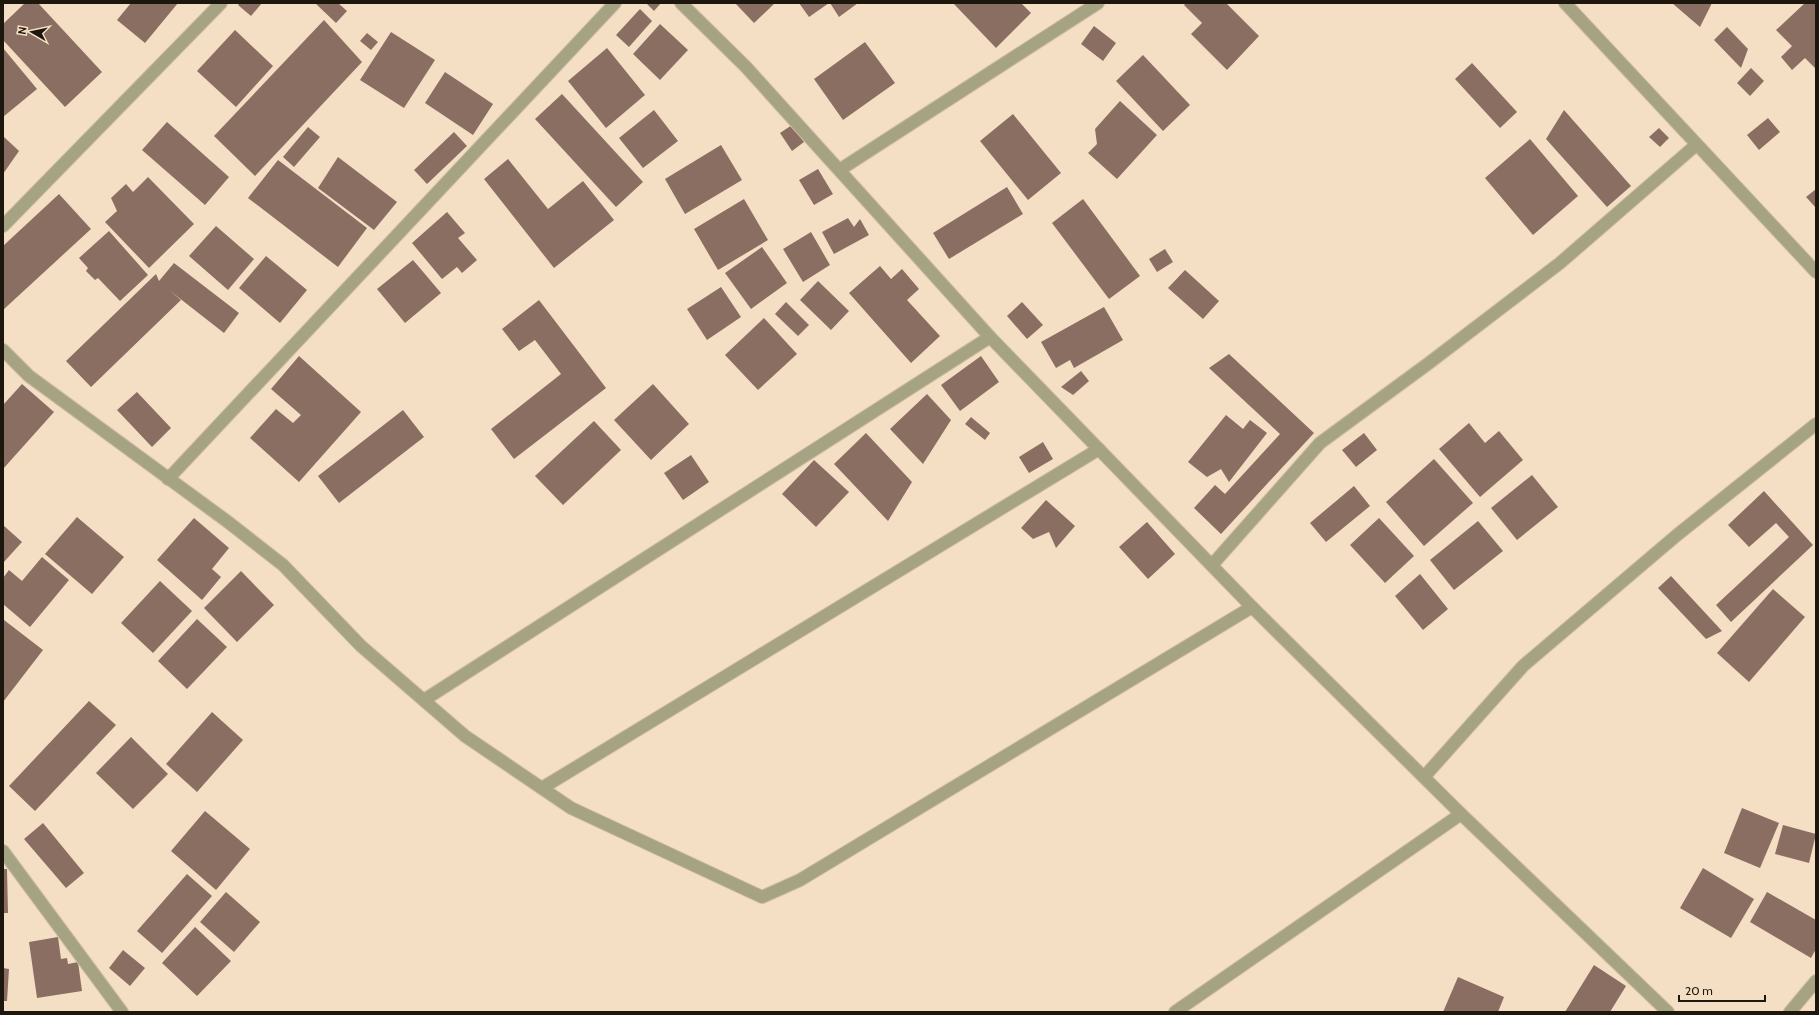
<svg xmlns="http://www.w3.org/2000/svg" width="1819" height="1015" font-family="Cabin,sans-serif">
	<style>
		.building { fill: #8b6e62 }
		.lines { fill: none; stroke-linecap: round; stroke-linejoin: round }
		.street-casing { stroke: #cdbba4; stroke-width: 14 }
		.street { stroke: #a5a382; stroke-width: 12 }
	</style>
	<rect width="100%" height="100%" fill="#f4dfc5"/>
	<g class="building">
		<polygon points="25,3 38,3 102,72 65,107 3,40 3,24"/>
		<polygon points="131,3 178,3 145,43 117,20"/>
		<polygon points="240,3 262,3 251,16 238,5"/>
		<polygon points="315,3 338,3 347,11 336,23"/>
		<polygon points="646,3 661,3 654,11"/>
		<polygon points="735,3 775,3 754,23"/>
		<polygon points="799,3 829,3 809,17"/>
		<polygon points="830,3 858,3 839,17"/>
		<polygon points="953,3 1021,3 1031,13 996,48"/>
		<polygon points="1186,3 1226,3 1259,36 1227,70 1191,34 1202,23 1184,5"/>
		<polygon points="1672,3 1712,3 1700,27"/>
		<polygon points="1805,3 1816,3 1816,69 1805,58 1792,70 1781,57 1792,46 1776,30"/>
		<polygon points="640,9 652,21 629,47 616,35"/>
		<polygon points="324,20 362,62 255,176 214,136"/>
		<polygon points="660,24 688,50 660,80 633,54"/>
		<polygon points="1094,26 1116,43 1103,61 1081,44"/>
		<polygon points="1727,27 1748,49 1741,68 1714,40"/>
		<polygon points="235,30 273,66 236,107 197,71"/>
		<polygon points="391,32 435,60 404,108 360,80"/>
		<polygon points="367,33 378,42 371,50 360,41"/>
		<polygon points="865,42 895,83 843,120 814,79"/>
		<polygon points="3,48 37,89 3,117"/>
		<polygon points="607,48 645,95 606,128 568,81"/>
		<polygon points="1143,55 1190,105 1163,131 1116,81"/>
		<polygon points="1472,63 1517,112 1500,128 1455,79"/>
		<polygon points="1751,68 1764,81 1750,96 1737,83"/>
		<polygon points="445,72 493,104 473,135 425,103"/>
		<polygon points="562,94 643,182 616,207 535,119"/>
		<polygon points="1120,101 1157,135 1117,179 1088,153 1097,144 1095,129"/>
		<polygon points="654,110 678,141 643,168 619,138"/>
		<polygon points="1564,110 1631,186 1607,207 1546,139"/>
		<polygon points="1013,114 1061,173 1028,200 980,141"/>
		<polygon points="1768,118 1780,132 1759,150 1747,135"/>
		<polygon points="167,122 229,177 205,205 142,150"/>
		<polygon points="792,125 804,142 792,151 780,133"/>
		<polygon points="308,127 320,137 294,167 283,157"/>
		<polygon points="1659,128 1669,138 1660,147 1649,137"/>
		<polygon points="454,132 467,146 427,184 414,170"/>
		<polygon points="3,136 19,151 3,174"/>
		<polygon points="1530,139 1578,196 1533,235 1485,178"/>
		<polygon points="721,145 742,180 685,214 665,179"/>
		<polygon points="338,157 397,202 374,230 318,188"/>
		<polygon points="508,159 548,209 583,181 614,220 554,268 484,179"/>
		<polygon points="278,160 367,228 338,267 248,198"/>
		<polygon points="818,169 833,194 814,205 799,180"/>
		<polygon points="148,177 194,224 149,268 105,222 117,211 111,198 126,184 133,192"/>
		<polygon points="1007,187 1023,214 949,259 933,233"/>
		<polygon points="1816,189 1816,208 1806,197"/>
		<polygon points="59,194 91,229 3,310 3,246"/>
		<polygon points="744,199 768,240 718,270 694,229"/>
		<polygon points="1083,199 1140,276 1109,299 1052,223"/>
		<polygon points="447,212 465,233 458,238 477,260 462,273 457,267 442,279 412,243"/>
		<polygon points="848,218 854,227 860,219 869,235 834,254 822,232"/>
		<polygon points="216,226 254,259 228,290 189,256"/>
		<polygon points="109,231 148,275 120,301 98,278 95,280 86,271 88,268 79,258"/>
		<polygon points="811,232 830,265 803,282 783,249"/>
		<polygon points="762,247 787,283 751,309 725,273"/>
		<polygon points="1165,249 1173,262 1157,272 1149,259"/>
		<polygon points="266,256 307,290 280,323 239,288"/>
		<polygon points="413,260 441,293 405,323 377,289"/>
		<polygon points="174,263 239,313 224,333 169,290 181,300 91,387 66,361 156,274 159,281"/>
		<polygon points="880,266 891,279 902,269 919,289 907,300 940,336 911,363 849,293"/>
		<polygon points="1185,270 1219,301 1203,319 1168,288"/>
		<polygon points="818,281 849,311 831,330 800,300"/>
		<polygon points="721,287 741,317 707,340 687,309"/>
		<polygon points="539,300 606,388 514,459 491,429 561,374 535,340 519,351 502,329"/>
		<polygon points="786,302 809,325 798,336 775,314"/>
		<polygon points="1022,302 1043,325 1027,339 1007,316"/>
		<polygon points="1104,307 1123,340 1074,368 1070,360 1056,368 1041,342"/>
		<polygon points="764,318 797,354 758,390 725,355"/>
		<polygon points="1229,354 1314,433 1221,534 1194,508 1215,485 1225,494 1280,434 1209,368"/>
		<polygon points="299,356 361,412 299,482 250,438 276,409 293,423 301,415 271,389"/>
		<polygon points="981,356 999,382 960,411 941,385"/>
		<polygon points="1081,371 1089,381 1073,395 1061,387"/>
		<polygon points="22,384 54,412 3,469 3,405"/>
		<polygon points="653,384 689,424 651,460 614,420"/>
		<polygon points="137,392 171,428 152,447 117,410"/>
		<polygon points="927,394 951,420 923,464 890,429"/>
		<polygon points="403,410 424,437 339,503 318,476"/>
		<polygon points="1226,415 1243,429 1250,420 1267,433 1229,482 1221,469 1207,477 1188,462"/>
		<polygon points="971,417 990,433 985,440 965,424"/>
		<polygon points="594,421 621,450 563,505 535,476"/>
		<polygon points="1469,423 1485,443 1499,431 1523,460 1480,497 1439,449"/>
		<polygon points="866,433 912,482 888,521 834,464"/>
		<polygon points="1364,433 1377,450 1356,467 1342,450"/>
		<polygon points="1043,442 1053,459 1029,473 1019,457"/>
		<polygon points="691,455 709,482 683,500 664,473"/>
		<polygon points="1434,459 1473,503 1424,546 1386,502"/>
		<polygon points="814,460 849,492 816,527 782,494"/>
		<polygon points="1532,475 1558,507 1517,540 1491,508"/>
		<polygon points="1354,486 1370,506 1326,542 1310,523"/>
		<polygon points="1764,491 1813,545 1731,622 1716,605 1789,537 1776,523 1749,547 1728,525"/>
		<polygon points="1046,500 1075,526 1056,548 1049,532 1033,539 1021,528"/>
		<polygon points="77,517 124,557 92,594 45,554"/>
		<polygon points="194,518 229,548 212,569 221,577 202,600 157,560"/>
		<polygon points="1379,518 1414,556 1385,583 1350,545"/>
		<polygon points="1478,521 1503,551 1454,590 1430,560"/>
		<polygon points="1147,522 1175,554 1148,579 1119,547"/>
		<polygon points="3,525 22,542 3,563"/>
		<polygon points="42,557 69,580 30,627 3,604 3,578 9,570 22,581"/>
		<polygon points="241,571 274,605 237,642 204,608"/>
		<polygon points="1420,574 1448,609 1423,630 1395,596"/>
		<polygon points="1671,576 1722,631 1706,639 1658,588"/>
		<polygon points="160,581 192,611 153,653 121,623"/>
		<polygon points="1773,589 1805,617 1749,682 1717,653"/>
		<polygon points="197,619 227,647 187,689 158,661"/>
		<polygon points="4,620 43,650 3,702 3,622"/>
		<polygon points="89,701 116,725 35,811 9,786"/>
		<polygon points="212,712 243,740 197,792 166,764"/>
		<polygon points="131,737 168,774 133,809 96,773"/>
		<polygon points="1742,808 1779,823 1760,868 1724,853"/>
		<polygon points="205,811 250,849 216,890 171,851"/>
		<polygon points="43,823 84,873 66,888 24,839"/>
		<polygon points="1783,825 1816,834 1809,863 1775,854"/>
		<polygon points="1703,868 1754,899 1731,938 1680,908"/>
		<polygon points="3,869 7,869 8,913 3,913"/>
		<polygon points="187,874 212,896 162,953 137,931"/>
		<polygon points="226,892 260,922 234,952 200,922"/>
		<polygon points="1767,892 1816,920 1816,949 1811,958 1750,922"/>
		<polygon points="195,927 231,961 197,996 162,963"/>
		<polygon points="58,937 61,959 67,958 68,964 78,962 82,991 37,998 29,942"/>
		<polygon points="123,950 145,968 130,986 109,968"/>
		<polygon points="1594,965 1626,986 1610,1012 1565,1012"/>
		<polygon points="3,968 9,969 7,1001 3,1001"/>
		<polygon points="1458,977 1504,997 1498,1012 1443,1012"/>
	</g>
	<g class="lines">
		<g class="street-casing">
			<g id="street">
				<polyline points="681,3 746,67 990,337 1252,607 1461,814 1668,1012"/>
				<polyline points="1565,3 1816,272"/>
				<polyline points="841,169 1098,3"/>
				<polyline points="3,226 221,3"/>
				<polyline points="3,350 29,376 228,522 283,565 361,646 465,736 571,808 762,897 800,880 1252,607"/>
				<polyline points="168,479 615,3"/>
				<polyline points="1212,565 1320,443 1429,363 1560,263 1696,145"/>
				<polyline points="424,700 990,337"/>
				<polyline points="1424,777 1523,666 1677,535 1816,424"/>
				<polyline points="542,788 1099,449"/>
				<polyline points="3,851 122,1012"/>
				<polyline points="1175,1012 1461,814"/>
				<polyline points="1790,1012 1816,981"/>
			</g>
		</g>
		<use href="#street" class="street"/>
	</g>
	<rect width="1819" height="1015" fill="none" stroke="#1e170d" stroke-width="8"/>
	<g transform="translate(32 32) rotate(279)" stroke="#f4dfc5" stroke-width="3" paint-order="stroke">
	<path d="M0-3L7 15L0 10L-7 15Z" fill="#1e170d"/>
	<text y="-6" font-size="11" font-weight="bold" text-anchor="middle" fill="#1e170d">N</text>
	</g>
	<path d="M1679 995v6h86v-6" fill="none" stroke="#1e170d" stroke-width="2"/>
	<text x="1685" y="995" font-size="12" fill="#1e170d" stroke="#f4dfc5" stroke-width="3" paint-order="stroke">20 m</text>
</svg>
